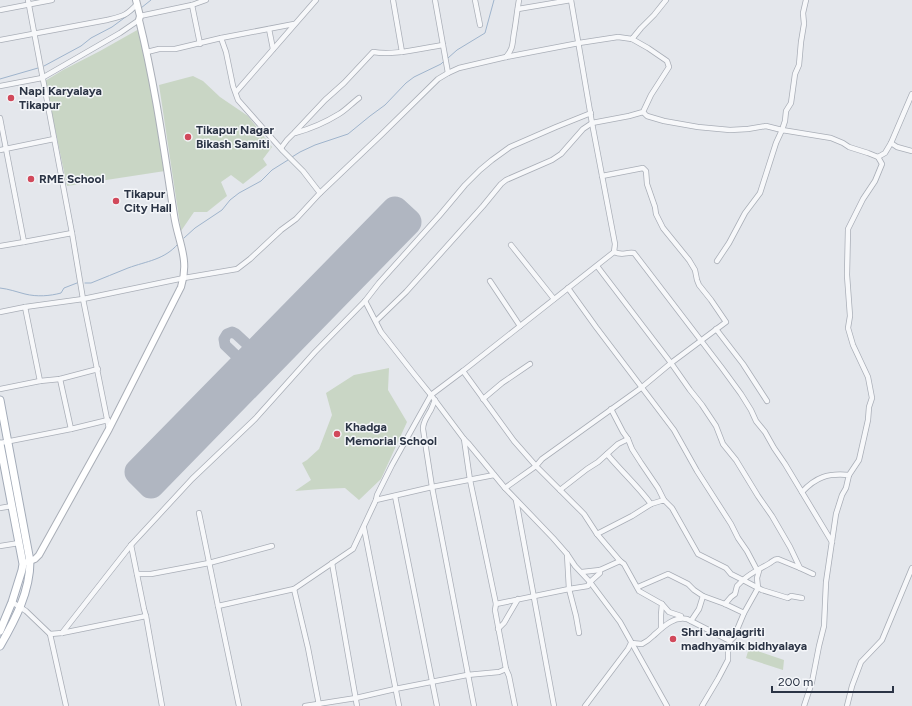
<svg xmlns="http://www.w3.org/2000/svg" width="912" height="706" font-family="Figtree,sans-serif">
	<style>
		.green { fill: #c9d6c5 }
		.lines { fill: none; stroke-linecap: round; stroke-linejoin: round }
		.stream { stroke: #9fb4cc; stroke-width: 1 }
		.taxiway { stroke: #b0b6c1; stroke-width: 11 }
		.runway { stroke: #b0b6c1; stroke-width: 27 }
		.street-casing { stroke: #a9aeb7; stroke-width: 6 }
		.secondary-casing { stroke: #a9aeb7; stroke-width: 8 }
		.primary-casing { stroke: #a3abb8; stroke-width: 9 }
		.street { stroke: #f7f8fa; stroke-width: 4.5 }
		.secondary { stroke: #fff; stroke-width: 6 }
		.primary { stroke: #fff; stroke-width: 7 }
		.poi-dot { fill: #d1495b; stroke: #f4f6f9; stroke-width: 1.5 }
		.labels { text-anchor: middle; stroke-width: 3; stroke-linejoin: round; paint-order: stroke }
		.poi-label { font-size: 12px; font-weight: bold; fill: #2b3445; stroke: #f4f6f9; text-anchor: start }
	</style>
	<rect width="100%" height="100%" fill="#e4e7ec"/>
	<g class="green">
		<polygon points="139,29 159,134 165,171 67,186 45,81 63,70 100,51"/>
		<polygon points="193,76 203,81 220,97 248,116 272,147 263,159 267,165 243,184 231,175 221,182 227,196 207,212 194,212 181,231 159,85"/>
		<polygon points="389,368 388,390 407,422 381,479 359,500 345,488 321,489 295,491 311,480 302,463 307,460 319,449 332,415 326,393 354,375"/>
		<polygon points="749,648 784,660 783,670 746,658"/>
	</g>
	<g class="lines">
		<g class="stream">
			<polyline points="141,8 151,0"/>
			<polyline points="448,58 457,50 485,33 494,0"/>
			<polyline points="44,66 81,46 91,38 112,27 135,10"/>
			<polyline points="0,79 38,68"/>
			<polyline points="292,157 300,152 315,145 348,134 370,116 385,105 406,83 414,77 441,64 444,61"/>
			<polyline points="184,238 195,228 222,210 230,200 239,193 261,181 272,170 288,160"/>
			<path d="M85 283H91C103 278 116 273 128 268 147 261 164 260 178 244"/>
			<path d="M0 288C9 289 17 292 25 294 37 297 50 296 61 293L64 288 77 283"/>
		</g>
		<polyline class="taxiway" points="251,370 225,345 224,339 227,334 232,332 236,334 262,358"/>
		<polygon class="runway" points="395,210 408,222 151,485 138,472"/>
		<g class="street-casing">
			<g id="street">
				<polyline points="28,0 72,233 83,299 109,429"/>
				<polyline points="393,0 402,52"/>
				<polyline points="435,0 448,73"/>
				<polyline points="475,0 480,25"/>
				<polyline points="192,5 200,44"/>
				<polyline points="518,9 571,0"/>
				<polyline points="0,10 52,0"/>
				<polyline points="140,16 192,5 206,0"/>
				<polyline points="269,29 273,49"/>
				<polyline points="221,38 226,52 233,86 238,100 283,151 303,171 320,193"/>
				<path d="M0 40 107 20C123 16 126 16 137 4"/>
				<polyline points="147,52 159,49 175,49 221,38 294,24"/>
				<path d="M506 57C514 47 512 44 514 33 516 22 517 11 519 0"/>
				<polyline points="0,86 42,78 120,33 139,20"/>
				<polyline points="236,92 316,0"/>
				<polyline points="643,112 647,116 664,121 698,127 730,130 748,129 766,126 782,130 785,121 786,111 791,103 795,74 799,65 801,42 804,24 803,13 806,0"/>
				<polyline points="0,118 24,242 72,233"/>
				<path d="M295 133C310 129 326 122 339 114 346 110 352 103 359 98"/>
				<polyline points="891,143 897,147 912,151"/>
				<path d="M281 148 287 140 294 133 325 100 344 83 373 52C394 56 422 48 443 45"/>
				<polyline points="0,150 54,139"/>
				<polyline points="602,176 643,168 646,171 647,184 655,207 656,214 663,228 689,260 695,270 697,280 699,285 711,300 726,322 671,363 641,388 542,459 536,466 584,514 597,534 620,561 624,564 639,591 662,604 661,615 661,628"/>
				<polyline points="511,245 554,299"/>
				<polyline points="0,246 24,242"/>
				<path d="M614 252C623 256 625 252 634 253L722 368 741 394 751 410 756 421 765 432 774 448 785 464 832 542"/>
				<polyline points="717,261 729,243 745,213 760,193 776,143 782,130 831,138 843,143 849,147 868,153 878,157 885,153 891,143 912,94"/>
				<polyline points="597,266 671,363 690,390 702,405 716,426 723,444 736,460 758,496 772,516 790,547 800,568 813,574"/>
				<polyline points="490,281 520,326"/>
				<polyline points="568,288 596,327 674,430 697,471 731,524 738,538 747,551 757,570 759,571 757,578 758,588 744,613 734,637 730,641 728,652 728,660 718,679 702,706"/>
				<polyline points="365,301 381,332 414,374 431,395 464,439 468,443 505,488 553,538 567,554 575,566 590,582 620,622 667,706"/>
				<polyline points="25,307 40,381"/>
				<polyline points="0,312 25,307 83,299 184,278 237,269 250,259 281,230 296,219 320,193 382,134 438,79 448,73 459,68 506,57 579,43 618,37 632,39 641,28 654,15 666,0"/>
				<polyline points="376,321 406,292 483,206 501,184 506,180 552,160 561,154 583,129 592,123 629,116 643,112 651,95 669,67 667,61 648,48 632,39"/>
				<polyline points="716,329 743,364 767,401"/>
				<polyline points="463,371 514,441 536,466 505,488"/>
				<polyline points="60,379 71,429"/>
				<polyline points="0,389 40,381 60,379 98,369"/>
				<polyline points="483,399 502,383 530,364"/>
				<path d="M435 400C433 404 432 409 429 413 426 419 423 422 423 429L432 487 474 706"/>
				<polyline points="611,409 623,432 628,439 632,449 641,463 658,488 664,500"/>
				<polyline points="464,439 470,480 496,604"/>
				<polyline points="0,443 71,429 108,420"/>
				<path d="M607 454C621 471 638 486 651 504"/>
				<polyline points="849,475 859,460 868,420 869,407 872,398 868,377 853,345 848,328 850,316 847,275 848,229 863,199 875,181 882,164 878,157"/>
				<polyline points="560,490 587,469 598,462 618,444 628,439"/>
				<path d="M802 492C816 477 828 473 849 475L846 488 842 495 836 514 826 582 824 626 819 646 812 682 804 706"/>
				<polyline points="395,496 437,706"/>
				<polyline points="376,500 377,495 392,465 431,395 463,371 614,252 615,244 592,123 571,0"/>
				<polyline points="516,500 554,706"/>
				<polyline points="0,508 12,506"/>
				<polyline points="199,513 218,606 239,706"/>
				<polyline points="364,528 399,706"/>
				<polyline points="597,534 632,516 651,504 664,500 672,508 698,554 726,568 731,574 743,580 737,586 735,594 731,597 725,604"/>
				<polyline points="131,545 144,609 146,616 162,706"/>
				<polyline points="0,546 19,543"/>
				<polyline points="567,554 569,589 576,616 579,633"/>
				<polyline points="332,563 357,706"/>
				<path d="M800 568 778 559C774 559 773 561 770 563 760 569 752 572 743 580L762 590 788 598 791 596 802 598"/>
				<polyline points="582,572 600,570"/>
				<polyline points="137,574 151,574 209,563 272,546"/>
				<polyline points="638,587 668,574 688,584 694,590 703,596 699,609 691,621"/>
				<polyline points="294,589 308,648 319,705"/>
				<polyline points="703,596 725,604 744,613"/>
				<polyline points="12,602 26,611 50,634 62,633 146,616"/>
				<polyline points="662,604 669,612 681,616 681,618"/>
				<polyline points="218,606 294,589 353,549 376,500 432,487 494,475"/>
				<polyline points="498,629 504,623 518,599"/>
				<polyline points="62,633 131,545 192,479 255,419 315,352 365,301 379,283 439,216 465,185 480,170 492,160 510,147 556,127 591,113"/>
				<polyline points="50,634 66,706"/>
				<polyline points="506,669 509,676 515,706"/>
				<polyline points="305,706 356,698 395,689 467,675 499,672 506,669 495,610 496,604 569,589 588,586 590,582 600,573 600,570 620,561"/>
				<path d="M585 706 628 649 631 643 642 644C646 642 650 639 653 636 662 628 673 616 687 619L730 641"/>
				<polyline points="847,706 852,686 861,662 882,640 912,568"/>
			</g>
		</g>
		<g class="secondary-casing">
			<path id="secondary" d="M27 562 35 559 39 555 109 429 181 287C190 259 178 242 174 215 164 150 155 84 139 20L140 16 136 0"/>
		</g>
		<g class="primary-casing">
			<g id="primary">
				<path d="M0 400 30 561C30 592 15 620 0 646"/>
				<polyline points="0,444 23,564 22,570 12,602 0,631"/>
			</g>
		</g>
		<use href="#street" class="street"/>
		<use href="#secondary" class="secondary"/>
		<use href="#primary" class="primary"/>
	</g>
	<g class="poi-dot">
		<circle cx="11" cy="98" r="4"/>
		<circle cx="188" cy="137" r="4"/>
		<circle cx="31" cy="179" r="4"/>
		<circle cx="116" cy="201" r="4"/>
		<circle cx="337" cy="434" r="4"/>
		<circle cx="673" cy="639" r="4"/>
	</g>
	<g class="labels">
		<g class="poi-label">
			<text x="19" y="95">Napi Karyalaya<tspan x="19" dy="14">Tikapur</tspan></text>
			<text x="196" y="134">Tikapur Nagar<tspan x="196" dy="14">Bikash Samiti</tspan></text>
			<text x="39" y="183">RME School</text>
			<text x="124" y="198">Tikapur<tspan x="124" dy="14">City Hall</tspan></text>
			<text x="345" y="431">Khadga<tspan x="345" dy="14">Memorial School</tspan></text>
			<text x="681" y="636">Shri Janajagriti<tspan x="681" dy="14">madhyamik bidhyalaya</tspan></text>
		</g>
	</g>
	<path d="M772 686v6h121v-6" fill="none" stroke="#2b3445" stroke-width="2"/>
	<text x="778" y="686" font-size="12" fill="#2b3445" stroke="#f4f6f9" stroke-width="3" paint-order="stroke">200 m</text>
</svg>
